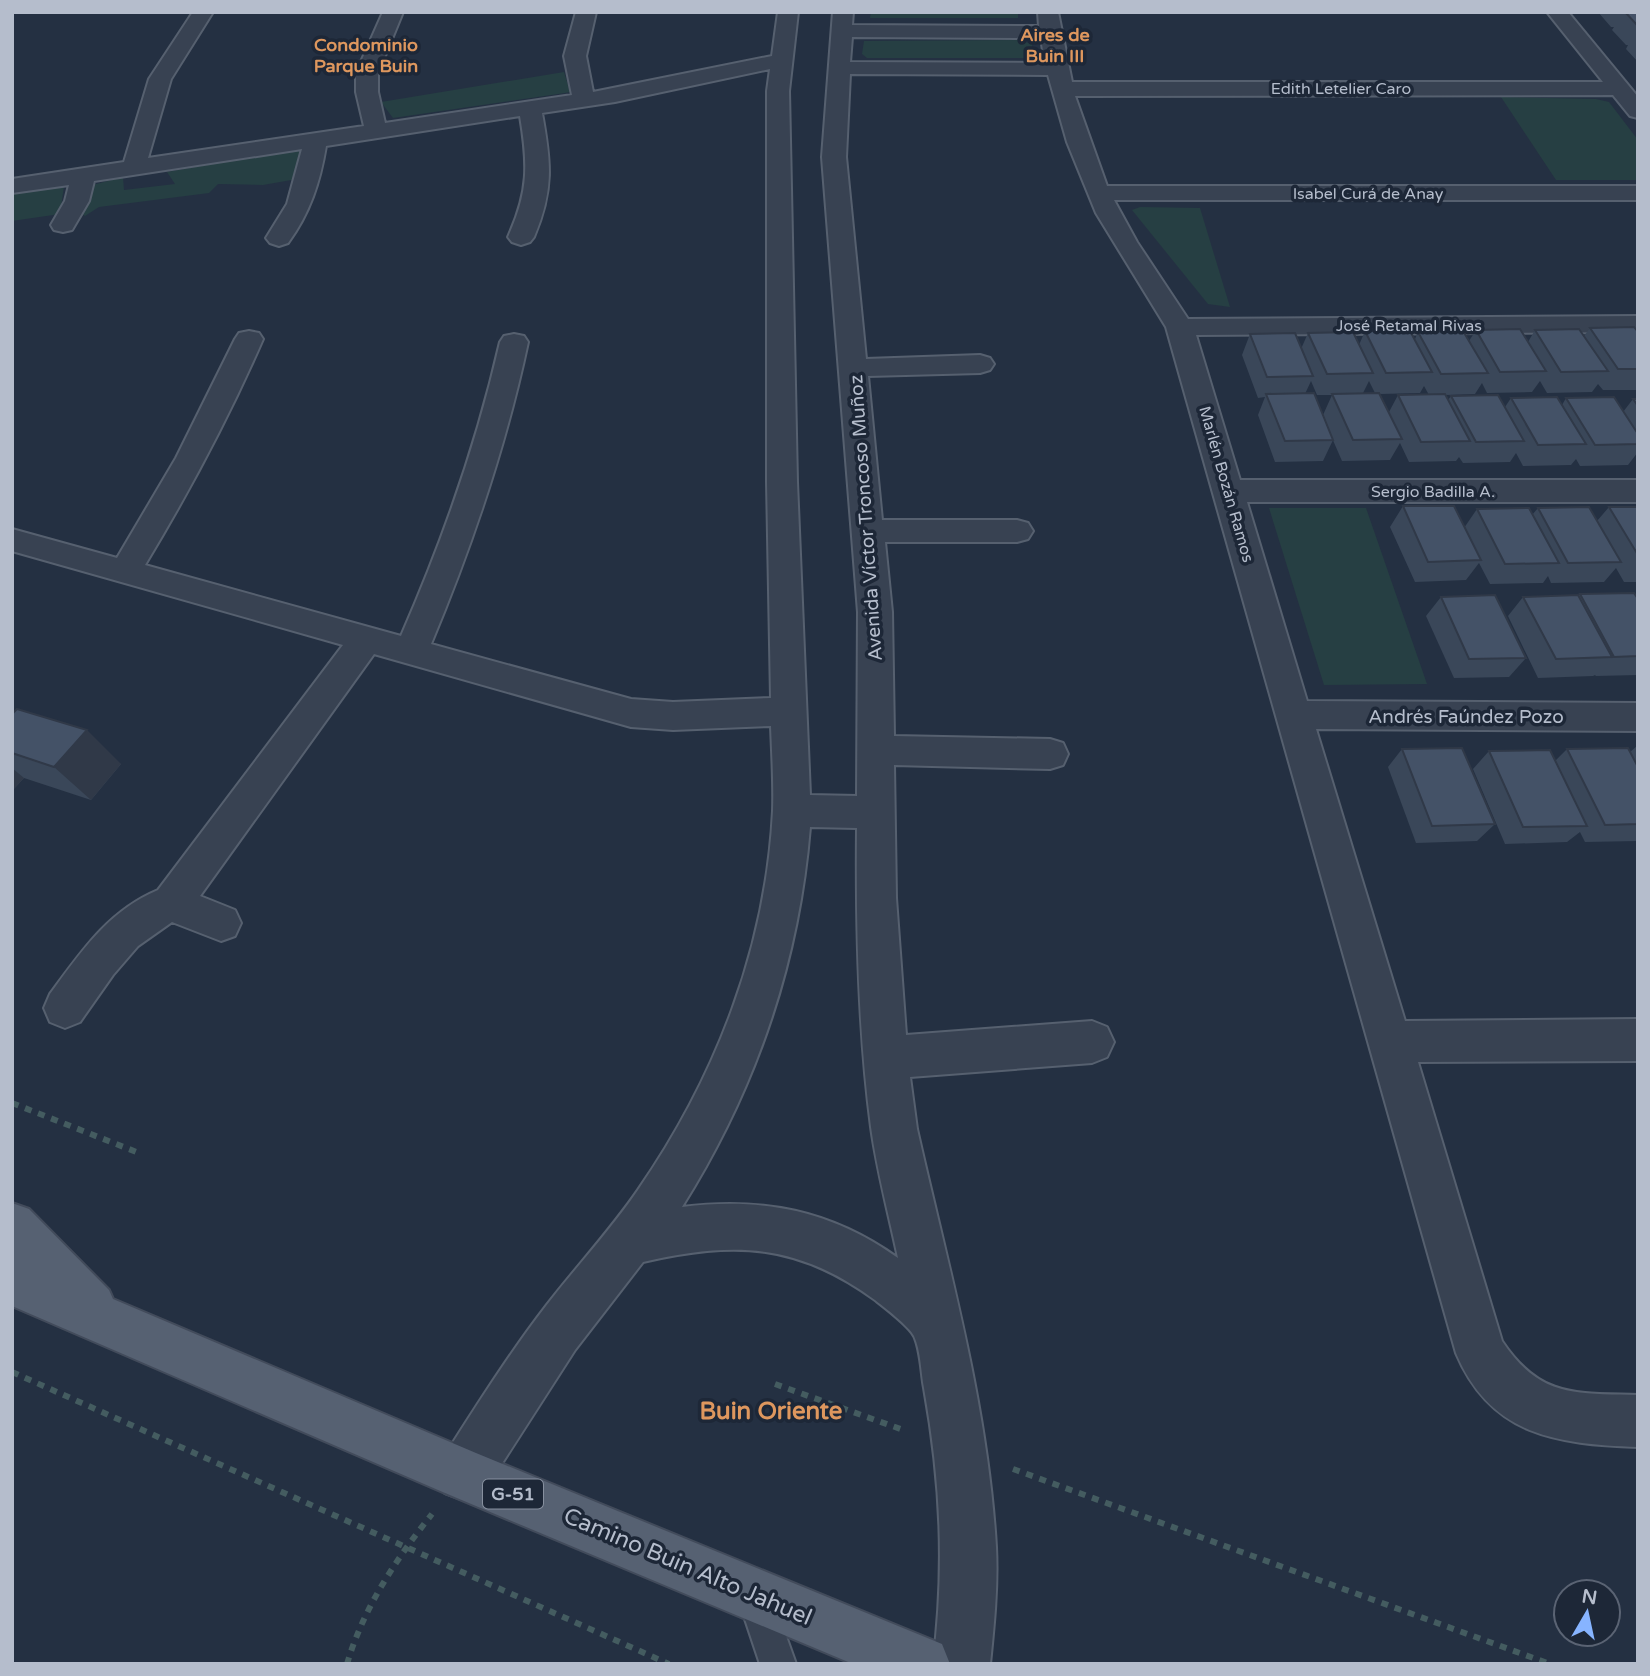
<svg xmlns="http://www.w3.org/2000/svg" width="1650" height="1676" font-family="'Varela Round',sans-serif">
	<style>
		.green { fill: #263f43 }
		.lines { fill: none; stroke-linecap: round; stroke-linejoin: round }
		.service-casing { stroke: #56606f; stroke-width: 4 }
		.minor-casing { stroke: #56606f; stroke-width: 4 }
		.primary-casing { stroke: #424b5b; stroke-width: 4 }
		.path { stroke: #445c60; stroke-width: 6; stroke-dasharray: 7 7; stroke-linecap: butt }
		.service { fill: #384252; fill-rule: evenodd }
		.minor { fill: #384252; fill-rule: evenodd }
		.primary { fill: #566172; fill-rule: evenodd }
		.wall { fill: #3a4759; fill-rule: evenodd }
		.shaded-wall { fill: #303948 }
		.building { fill: #445267; stroke: #303948; stroke-width: 2 }
		.labels { text-anchor: middle; stroke-width: 7; stroke-linejoin: round; paint-order: stroke }
		.far-street-label { font-size: 16px; fill: #b5bdcc; stroke: #1d2737 }
		.far-neighbourhood-label { font-size: 18px; font-weight: bold; fill: #de975e; stroke: #1d2737 }
		.shield { fill: #1d2737; stroke: #87909f; stroke-width: 2 }
		.shield-label { font-size: 18px; font-weight: bold; fill: #b5bdcc }
		.street-label { font-size: 19px; fill: #b5bdcc; stroke: #1d2737 }
		.near-street-label { font-size: 23px; fill: #b5bdcc; stroke: #1d2737 }
		.near-neighbourhood-label { font-size: 24px; font-weight: bold; fill: #de975e; stroke: #1d2737 }
	</style>
	<rect width="100%" height="100%" fill="#243042"/>
	<g class="green">
		<polygon points="871,12 1018,12 1018,18 870,18"/>
		<polygon points="1019,40 1032,44 1032,54 1024,58 867,58 862,54 864,41"/>
		<polygon points="564,72 570,92 565,93 393,118 381,102"/>
		<polygon points="1501,97 1596,99 1609,102 1638,140 1638,180 1556,180"/>
		<polygon points="300,149 297,179 263,185 218,184 209,193 99,207 85,216 79,212 85,187 123,177 124,190 175,184 167,172"/>
		<polygon points="64,186 60,214 12,221 12,194"/>
		<polygon points="1140,207 1200,208 1230,307 1208,304 1132,210"/>
		<polygon points="1366,508 1427,684 1324,685 1269,508"/>
	</g>
	<g class="lines">
		<g class="service-casing">
			<polygon id="service" points="755,1577 767,1583 796,1664 760,1664 737,1595 743,1583"/>
		</g>
		<g class="minor-casing">
			<path id="minor" d="M193 12H213L171 79 148 158 364 126 356 92V73L383 12H403L378 73V92L385 123 572 95 564 56 576 12H596L586 56 593 92 772 56 778 12H798L789 91 797 482 810 795 857 796 858 612 822 157 833 12H853L852 25 1039 26 1038 12H1058L1072 82H1603L1547 12H1568L1638 97V118L1630 116 1613 95 1075 96 1107 186H1638V200H1114L1137 242 1188 319 1638 316V332L1196 335 1240 480H1638V502H1247L1307 701 1638 703V731L1316 729 1405 1021 1638 1019V1061L1418 1062 1502 1341C1540 1398 1575 1393 1638 1395V1447C1557 1444 1491 1436 1456 1353L1166 327 1096 213 1067 142 1048 75 850 74 846 157 866 359 980 355 990 358 994 364 990 370 980 373 868 376 882 520H1017L1028 523 1033 531 1028 539 1017 542H885L892 612 894 736 1050 739 1063 743 1068 754 1063 765 1050 769 894 765 896 898 906 1035 1092 1021 1107 1027 1114 1042 1107 1057 1092 1063 910 1077 917 1129C948 1267 988 1405 996 1547 998 1586 994 1625 990 1664H933C945 1569 941 1483 924 1388 921 1373 921 1351 914 1336 909 1326 884 1307 875 1300 797 1243 735 1241 643 1262L575 1350 483 1493 464 1500 445 1493 438 1474 445 1455C477 1405 509 1354 546 1306 576 1267 610 1231 638 1190 716 1077 766 948 773 811 774 783 772 754 771 726L673 730 631 727 374 654 200 896 235 910 241 923 235 936 221 941 172 922 138 946 113 975 80 1022 65 1028 50 1022 44 1008 50 994C81 952 108 911 158 890L343 645 12 551V529L117 558 176 458 235 339 239 333 249 331 259 333 263 339C229 417 189 492 145 565L401 636C443 540 477 443 500 342L504 336 514 334 524 336 528 342C506 446 472 546 431 644L631 699 673 702 771 698 767 482V91L770 69 615 102 542 113C551 162 554 190 534 237L530 242 521 245 512 242 508 237C529 191 528 164 520 116L326 146C320 182 310 213 288 243L279 246 270 243 266 238 287 204 302 149 94 181 89 201 72 230 63 232 54 230 51 225 65 201 69 185 12 193V179L124 162 149 79ZM852 37 1041 38 1045 63 850 62ZM810 827 857 828C856 927 858 1029 871 1127 877 1171 889 1215 898 1258 831 1210 762 1197 682 1207 755 1091 799 963 810 827Z"/>
		</g>
		<g class="primary-casing">
			<polygon id="primary" points="12,1203 29,1209 109,1290 113,1299 476,1453 942,1644 950,1664 853,1664 445,1493 12,1306"/>
		</g>
		<g class="path">
			<polyline points="12,1103 139,1153"/>
			<polyline points="12,1372 669,1664"/>
			<polyline points="775,1384 906,1431"/>
			<polyline points="1013,1469 1550,1664"/>
			<path d="M347 1664C363 1609 396 1559 432 1514"/>
		</g>
		<use href="#service" class="service"/>
		<use href="#minor" class="minor"/>
		<use href="#primary" class="primary"/>
	</g>
	<g class="wall">
		<polygon points="1598,12 1638,12 1638,62 1626,49 1628,45 1626,45 1612,30 1614,27 1611,27"/>
		<path d="M1590 328 1638 331V390H1603L1598 384 1592 392 1547 393 1540 381 1532 392 1487 393 1482 383 1475 394 1446 395 1448 400 1451 396 1505 407 1511 398 1562 405 1566 398 1623 412 1633 399H1638V452L1628 465 1580 466 1576 459 1571 465 1523 466 1516 453 1510 462 1463 463 1459 457 1456 461 1409 462 1400 443 1390 460 1342 461 1332 438 1333 440 1323 461 1275 462 1258 415 1265 397 1258 398 1242 355 1250 334 1301 349 1308 333 1359 345 1365 331 1415 339 1418 332 1469 341 1476 330 1528 342 1535 330 1584 336ZM1311 381 1317 395H1332L1323 415 1305 394ZM1369 381 1375 393H1363ZM1424 386 1429 395H1398L1389 412 1380 394 1420 393Z"/>
		<polygon points="1403,506 1464,528 1477,509 1532,515 1538,508 1597,521 1609,507 1638,507 1638,582 1624,582 1616,568 1604,582 1551,583 1548,576 1543,583 1490,584 1479,563 1466,580 1415,582 1390,527"/>
		<polygon points="1580,594 1638,599 1638,675 1596,676 1595,675 1593,676 1538,678 1508,616 1523,597 1578,596"/>
		<polygon points="1441,597 1526,658 1509,677 1454,678 1426,616"/>
		<polygon points="12,714 121,764 91,800 24,778 12,791"/>
		<polygon points="1637,746 1638,841 1585,842 1580,832 1567,842 1505,844 1473,769 1489,751 1555,761 1567,749 1630,752"/>
		<polygon points="1402,749 1495,824 1477,841 1416,843 1388,767"/>
	</g>
	<g class="shaded-wall">
		<polygon points="87,730 121,764 91,800 54,767"/>
		<polygon points="12,768 24,778 12,791"/>
	</g>
	<g class="building">
		<polygon points="1625,12 1638,12 1638,25 1637,25"/>
		<polygon points="1634,327 1638,332 1638,369 1618,369 1590,328"/>
		<polygon points="1520,329 1546,371 1500,372 1476,330"/>
		<polygon points="1579,329 1608,371 1561,372 1535,330"/>
		<polygon points="1365,331 1410,331 1432,372 1386,373"/>
		<polygon points="1463,331 1488,373 1441,374 1418,332"/>
		<polygon points="1353,332 1373,373 1327,374 1308,333"/>
		<polygon points="1295,333 1313,376 1267,377 1250,334"/>
		<polygon points="1314,393 1333,440 1285,441 1266,394"/>
		<polygon points="1379,393 1402,439 1353,440 1332,394"/>
		<polygon points="1445,394 1470,441 1421,442 1398,395"/>
		<polygon points="1498,395 1524,441 1476,442 1451,396"/>
		<polygon points="1557,397 1586,444 1538,445 1511,398"/>
		<polygon points="1614,397 1638,434 1638,444 1595,445 1566,398"/>
		<polygon points="1633,399 1638,399 1638,406"/>
		<polygon points="1403,506 1454,506 1481,560 1428,562"/>
		<polygon points="1589,507 1621,562 1568,563 1538,508"/>
		<polygon points="1609,507 1638,507 1638,555"/>
		<polygon points="1529,508 1559,563 1505,564 1477,509"/>
		<polygon points="1634,593 1638,599 1638,656 1614,657 1580,594"/>
		<polygon points="1495,595 1526,658 1469,659 1441,597"/>
		<polygon points="1578,595 1612,657 1556,659 1523,597"/>
		<polygon points="17,709 87,730 54,767 12,753 12,714"/>
		<polygon points="1462,748 1495,824 1432,826 1402,749"/>
		<polygon points="1628,748 1638,767 1638,824 1605,825 1567,749"/>
		<polygon points="1550,750 1587,826 1523,827 1489,751"/>
	</g>
	<g class="labels">
		<g class="far-street-label">
			<text x="1341" y="94">Edith Letelier Caro</text>
			<text x="1368" y="199">Isabel Curá de Anay</text>
			<text x="1409" y="331">José Retamal Rivas</text>
			<text transform="translate(1227 484) rotate(74)" y="6">Marlén Bozán Ramos</text>
			<text x="1433" y="497">Sergio Badilla A.</text>
		</g>
		<g class="far-neighbourhood-label">
			<text x="1055" y="41">Aires de<tspan x="1055" dy="21">Buin III</tspan></text>
			<text x="366" y="51">Condominio<tspan x="366" dy="21">Parque Buin</tspan></text>
		</g>
		<rect class="shield" x="483" y="1479.5" width="60" height="29" rx="5"/>
		<g class="shield-label">
			<text x="513" y="1500">G-51</text>
		</g>
		<g class="street-label">
			<text transform="translate(865 518) rotate(-94)" y="7">Avenida Víctor Troncoso Muñoz</text>
			<text x="1466" y="723">Andrés Faúndez Pozo</text>
		</g>
		<g class="near-street-label">
			<text transform="translate(688 1566) rotate(23)" y="8">Camino Buin Alto Jahuel</text>
		</g>
		<g class="near-neighbourhood-label">
			<text x="771" y="1419">Buin Oriente</text>
		</g>
	</g>
	<rect width="1650" height="1676" fill="none" stroke="#b5bdcc" stroke-width="28"/>
	<g transform="translate(1587 1613) rotate(9)"><circle r="33" fill="#1d2737" stroke="#5a6373" stroke-width="2"/>
	<path d="M0-5L12 26L0 18L-12 26Z" fill="#87b4ff"/>
	<text y="-10" font-size="19" font-weight="bold" text-anchor="middle" fill="#b5bdcc">N</text>
	</g>
</svg>
